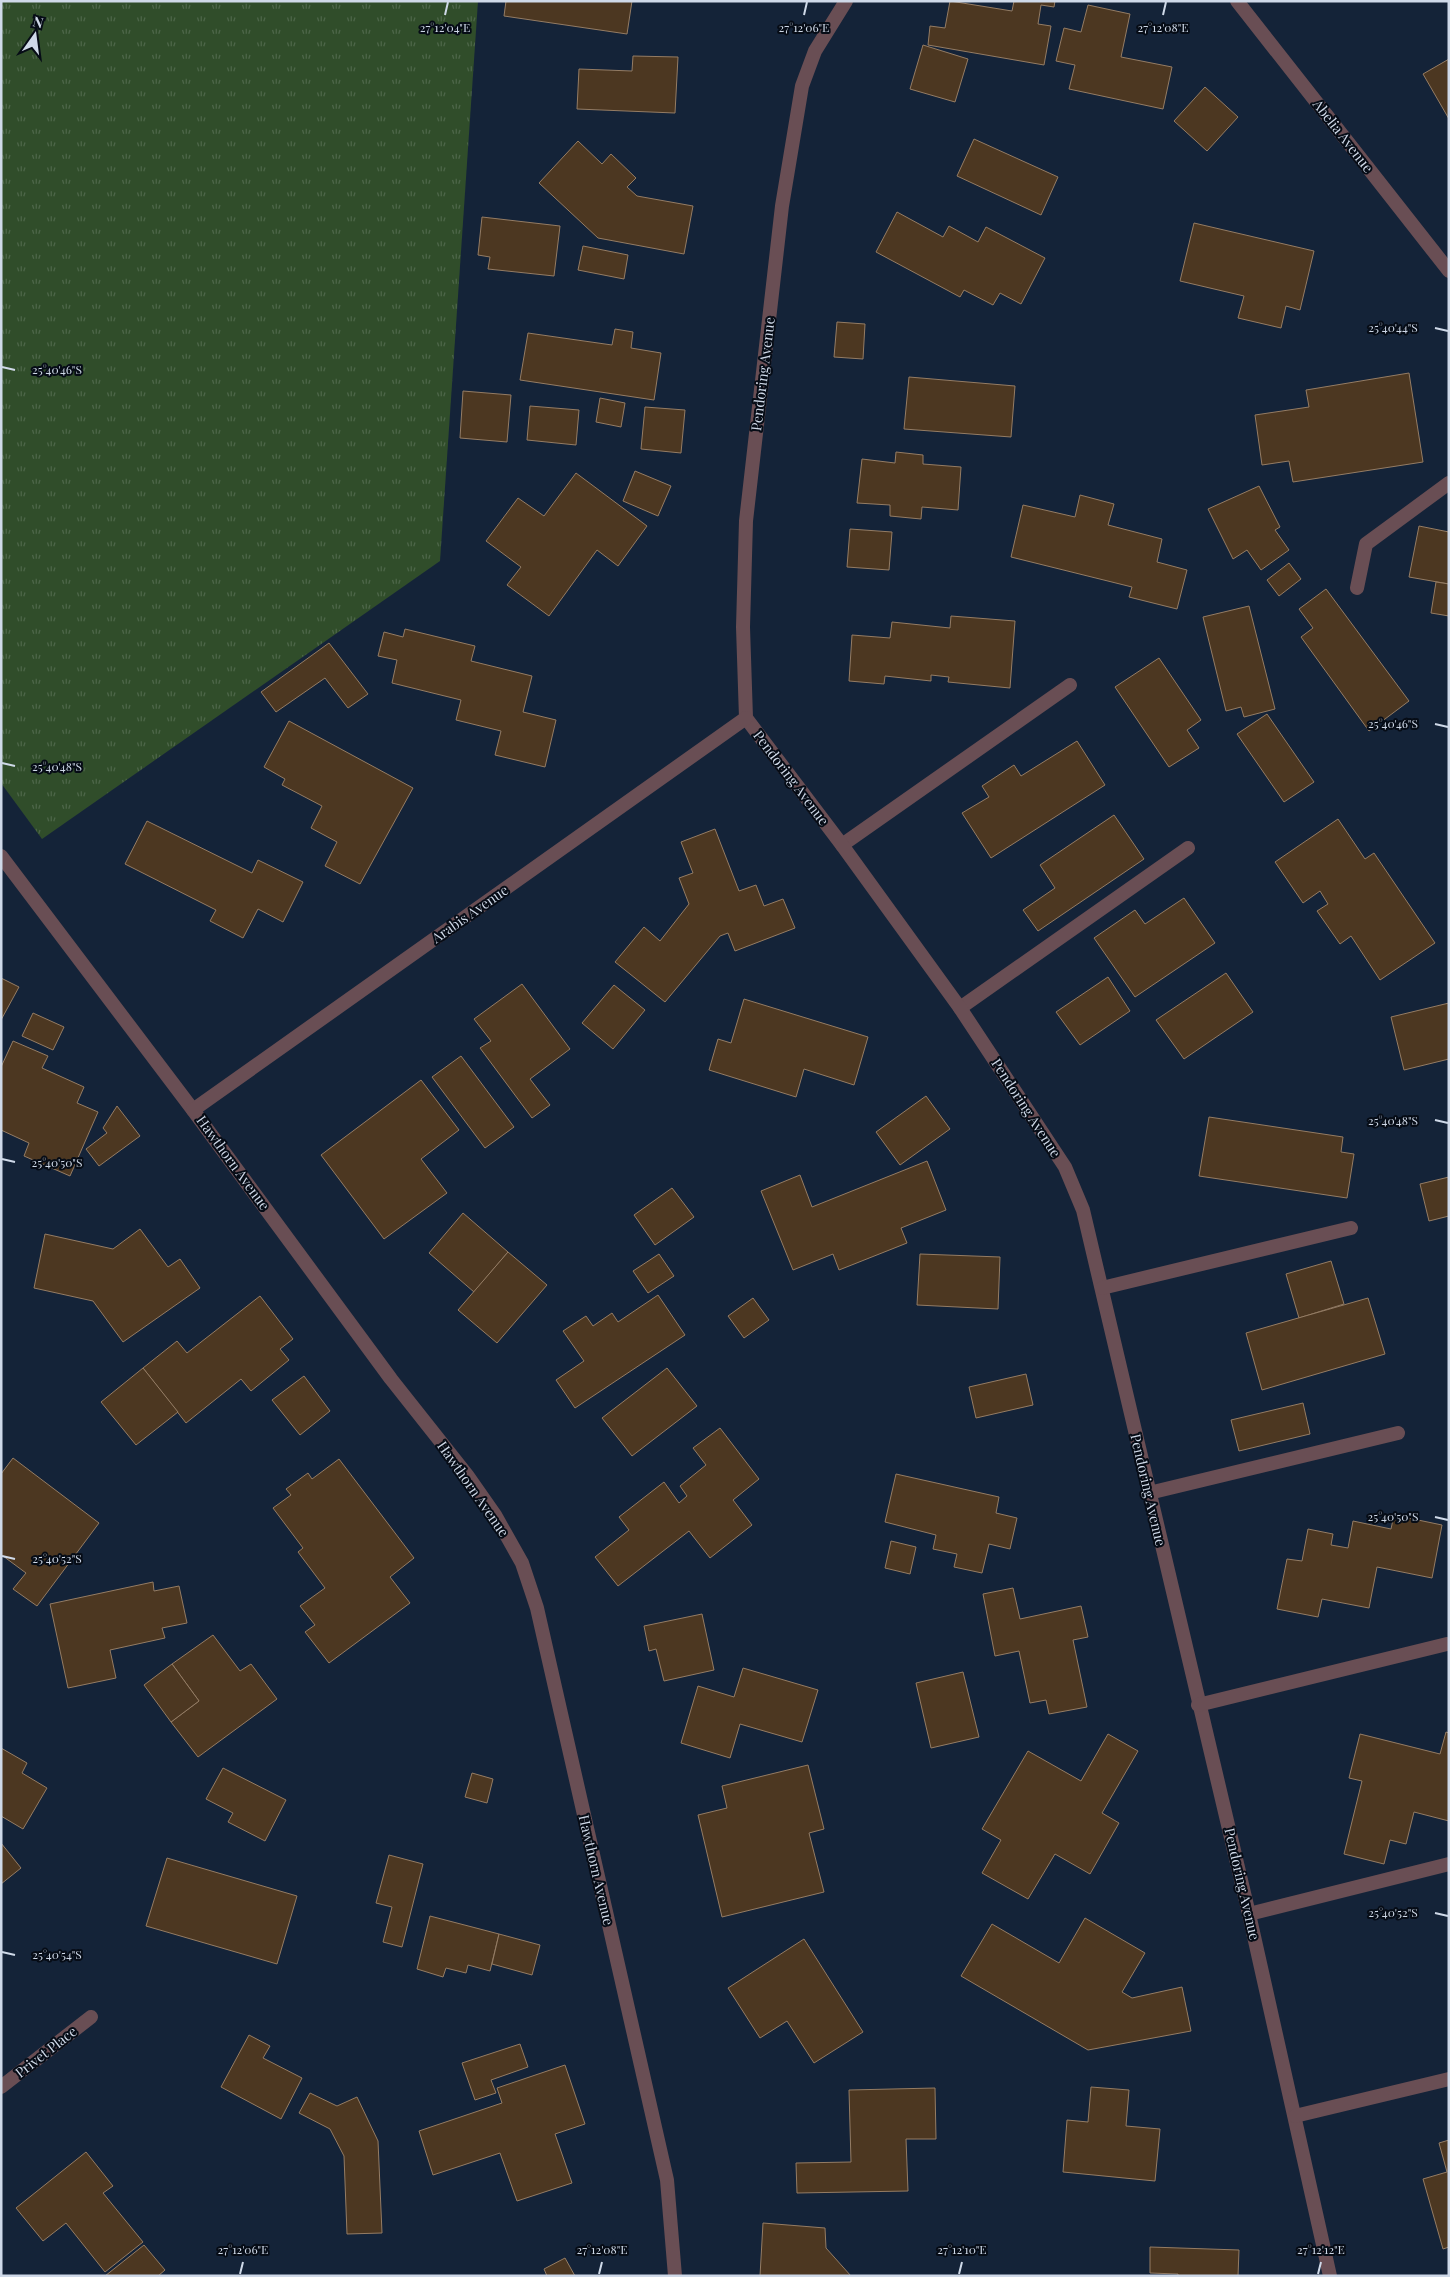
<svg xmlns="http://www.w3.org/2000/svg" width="1450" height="2277" font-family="'Playfair Display',serif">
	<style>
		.grass { fill: url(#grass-tufts) }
		.building { fill: #4c3721; stroke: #947c64 }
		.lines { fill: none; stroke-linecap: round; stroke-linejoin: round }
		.service { stroke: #694e54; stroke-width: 14 }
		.minor { stroke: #694e54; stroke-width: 14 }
		.ticks { fill: none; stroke: #cfd9e8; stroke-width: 2 }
		.labels { text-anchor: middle; stroke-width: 4; stroke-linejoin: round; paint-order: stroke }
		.street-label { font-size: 14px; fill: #cfd9e8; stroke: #060c16 }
		.ticks-label { font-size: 12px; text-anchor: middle; fill: #cfd9e8; stroke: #060c16; stroke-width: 4; stroke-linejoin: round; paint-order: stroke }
	</style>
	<defs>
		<pattern id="grass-tufts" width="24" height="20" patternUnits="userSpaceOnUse" patternTransform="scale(1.25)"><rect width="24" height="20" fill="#304d2a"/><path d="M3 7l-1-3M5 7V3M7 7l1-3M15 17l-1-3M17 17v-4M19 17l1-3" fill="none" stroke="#4d6649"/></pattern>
	</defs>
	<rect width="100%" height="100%" fill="#142338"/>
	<polygon class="grass" points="1,1 478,1 440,561 42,839 1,783"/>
	<g class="building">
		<polygon points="506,1 632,1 627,34 504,16"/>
		<polygon points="950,1 1012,11 1014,1 1055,1 1054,7 1041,5 1038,24 1051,26 1044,65 928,45 930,26 945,28"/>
		<polygon points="1088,5 1130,14 1121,57 1172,67 1163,109 1069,89 1075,65 1056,61 1064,28 1081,32"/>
		<polygon points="923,45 968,59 955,102 910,89"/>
		<polygon points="633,56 678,57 675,113 577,109 579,69 632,71"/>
		<polygon points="1449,59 1449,119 1423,74"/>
		<polygon points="1205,87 1238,117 1207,151 1174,121"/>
		<polygon points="974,139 1058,177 1041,215 957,176"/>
		<polygon points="578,141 602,164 611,154 636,178 627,187 637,196 693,206 684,254 598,238 539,183"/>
		<polygon points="897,212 943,237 949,226 978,242 986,227 1045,258 1021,304 1000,293 993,305 964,290 960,297 876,252"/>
		<polygon points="482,217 560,226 554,276 488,269 490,257 478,255"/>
		<polygon points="1194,223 1314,251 1300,310 1286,306 1281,328 1238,318 1244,296 1180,281"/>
		<polygon points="583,246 628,255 624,279 578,270"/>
		<polygon points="837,322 865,324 863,359 834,357"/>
		<polygon points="615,329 633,332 631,348 661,353 654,400 520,380 528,333 612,345"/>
		<polygon points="1409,373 1423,462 1293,482 1289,461 1262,465 1255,415 1309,407 1306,390"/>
		<polygon points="909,377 1015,386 1011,437 904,429"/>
		<polygon points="463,391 511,395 507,442 460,438"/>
		<polygon points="600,398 625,403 621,427 596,422"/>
		<polygon points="530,406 579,410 576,445 527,440"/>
		<polygon points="645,407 685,410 681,453 641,449"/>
		<polygon points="896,452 923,455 923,464 961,467 958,510 922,507 921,519 890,516 890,505 857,503 862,459 895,463"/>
		<polygon points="635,471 671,486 658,516 623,501"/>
		<polygon points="576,473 647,526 618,566 597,550 549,616 507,585 521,567 486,541 518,498 544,516"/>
		<polygon points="1259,486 1280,527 1275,530 1289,550 1261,570 1247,550 1233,559 1208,509"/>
		<polygon points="1080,495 1114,504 1108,525 1162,539 1157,562 1187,570 1177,609 1129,597 1132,587 1011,557 1023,505 1075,517"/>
		<polygon points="1419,526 1449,532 1449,584 1409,577"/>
		<polygon points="850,529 892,532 889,570 847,567"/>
		<polygon points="1289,563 1301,579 1279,596 1267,580"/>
		<polygon points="1436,582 1449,584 1449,616 1431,613"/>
		<polygon points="1326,589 1409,701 1369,731 1301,637 1313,628 1299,609"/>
		<polygon points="1249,606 1275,709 1244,717 1241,707 1226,711 1203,617"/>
		<polygon points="951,616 1015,621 1010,688 948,682 949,677 931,675 931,681 885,676 884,684 849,681 852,635 890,638 892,622 950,628"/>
		<polygon points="405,629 475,646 471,661 532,676 523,712 556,720 545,767 495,755 501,731 456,720 461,700 392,683 397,660 378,656 384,632 403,637"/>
		<polygon points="329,643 368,694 348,708 325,678 276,712 261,692"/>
		<polygon points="1159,658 1201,720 1187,730 1199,748 1169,767 1115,687"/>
		<polygon points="1267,714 1314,782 1284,802 1237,734"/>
		<polygon points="289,721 413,788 360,884 325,866 337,842 311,828 322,806 282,785 285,779 264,767"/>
		<polygon points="1077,741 1105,785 991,858 962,813 989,797 982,786 1014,765 1021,776"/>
		<polygon points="1114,815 1144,859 1038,931 1023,910 1055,888 1040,865"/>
		<polygon points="1338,819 1365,859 1374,853 1435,943 1380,980 1351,936 1340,944 1317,911 1328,904 1320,891 1303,903 1275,862"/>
		<polygon points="147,821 252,873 258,860 303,882 283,922 258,909 243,938 210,921 216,910 125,864"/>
		<polygon points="715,829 739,891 756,885 764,906 783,899 795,928 735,951 728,933 720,936 665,1002 615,962 644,927 660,941 689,904 679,878 693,873 681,842"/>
		<polygon points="1184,898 1215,943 1135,997 1094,938 1135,910 1145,924"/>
		<polygon points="1226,973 1253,1012 1184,1059 1156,1020"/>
		<polygon points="1108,977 1130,1011 1080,1045 1056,1012"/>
		<polygon points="1,978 19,987 1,1020"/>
		<polygon points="522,984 570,1049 530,1079 550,1105 532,1118 480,1048 491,1041 474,1019"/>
		<polygon points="614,985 645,1010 613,1049 582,1023"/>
		<polygon points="744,999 868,1037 854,1085 804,1069 796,1097 709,1070 718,1039 731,1043"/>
		<polygon points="1449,1003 1449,1059 1404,1070 1391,1017"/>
		<polygon points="33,1013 64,1027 53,1050 22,1036"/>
		<polygon points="13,1041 48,1056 42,1068 84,1087 77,1103 98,1112 70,1176 24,1156 29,1143 1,1130 1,1067"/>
		<polygon points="461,1056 514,1127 485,1148 432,1077"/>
		<polygon points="421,1080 459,1130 421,1159 447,1193 384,1239 321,1155"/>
		<polygon points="926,1096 950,1129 900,1165 876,1132"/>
		<polygon points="117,1106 140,1136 99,1166 86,1149 107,1133 103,1128"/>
		<polygon points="1209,1117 1343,1137 1341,1152 1354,1154 1347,1198 1199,1176"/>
		<polygon points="927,1161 946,1210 901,1228 907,1243 839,1270 833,1254 793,1270 761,1191 800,1175 812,1207"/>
		<polygon points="1449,1177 1449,1216 1429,1221 1420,1184"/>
		<polygon points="672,1188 694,1217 655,1245 634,1215"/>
		<polygon points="463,1213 508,1252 474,1292 429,1253"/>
		<polygon points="140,1229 168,1267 180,1259 200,1288 123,1342 93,1301 34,1288 45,1234 113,1249"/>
		<polygon points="508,1252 547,1285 497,1343 458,1310"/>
		<polygon points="659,1254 674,1276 648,1293 633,1271"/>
		<polygon points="920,1254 1000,1257 998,1309 917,1305"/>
		<polygon points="1331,1261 1344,1304 1299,1318 1286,1274"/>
		<polygon points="658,1295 685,1335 575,1408 556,1380 584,1361 563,1331 586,1316 593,1326 612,1313 618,1322"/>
		<polygon points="260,1296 293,1339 280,1349 289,1360 251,1391 241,1379 186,1423 143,1368 177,1341 187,1353"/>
		<polygon points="753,1298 769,1320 744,1338 728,1316"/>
		<polygon points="1368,1298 1385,1354 1262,1390 1246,1333"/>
		<polygon points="143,1368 178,1412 136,1445 101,1402"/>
		<polygon points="667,1368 697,1406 632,1456 602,1418"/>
		<polygon points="1026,1374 1033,1405 976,1418 969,1387"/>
		<polygon points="304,1376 330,1411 300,1435 272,1400"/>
		<polygon points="1303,1403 1310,1434 1239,1451 1231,1420"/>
		<polygon points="720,1428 759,1479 733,1500 752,1525 710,1558 689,1531 618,1586 595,1557 629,1530 619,1517 664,1482 679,1503 687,1496 680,1486 706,1465 693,1448"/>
		<polygon points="13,1458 99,1523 37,1606 13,1589 26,1573 3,1556 1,1558 1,1474"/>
		<polygon points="339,1459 414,1558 390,1577 410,1603 329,1663 305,1632 315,1625 300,1606 325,1588 298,1552 303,1548 273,1508 291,1495 286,1489 308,1473 312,1479"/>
		<polygon points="896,1474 999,1497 996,1513 1017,1518 1010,1549 989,1544 982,1573 954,1567 957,1554 933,1549 936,1535 885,1522"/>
		<polygon points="1394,1515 1442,1525 1432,1578 1377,1567 1369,1608 1322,1599 1318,1617 1277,1609 1287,1559 1302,1561 1308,1529 1333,1534 1331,1545 1348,1548 1353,1521 1391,1529"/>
		<polygon points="891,1541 916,1547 910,1574 885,1568"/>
		<polygon points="153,1582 154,1591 179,1586 187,1623 162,1628 165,1638 110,1650 116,1678 68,1688 50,1604"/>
		<polygon points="1013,1588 1020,1619 1081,1606 1088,1637 1073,1640 1087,1707 1049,1714 1046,1700 1030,1703 1019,1651 995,1656 983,1594"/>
		<polygon points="702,1614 714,1670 664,1681 656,1649 649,1651 644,1626"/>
		<polygon points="213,1635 240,1671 251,1664 277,1699 198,1757 171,1722 199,1701 172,1664"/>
		<polygon points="172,1664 199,1701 171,1722 144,1685"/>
		<polygon points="743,1668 818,1690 802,1742 740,1724 730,1758 681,1743 698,1686 734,1697"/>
		<polygon points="963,1672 979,1737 931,1748 916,1683"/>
		<polygon points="1446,1732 1449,1733 1449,1821 1414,1812 1406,1844 1390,1840 1384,1864 1344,1854 1362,1781 1349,1778 1360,1734 1440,1754"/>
		<polygon points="1108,1734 1138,1751 1102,1813 1119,1823 1090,1874 1055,1854 1028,1899 982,1873 1001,1840 982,1829 1028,1751 1081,1781"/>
		<polygon points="1,1748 27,1763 22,1773 47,1788 23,1829 1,1816"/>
		<polygon points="808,1765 824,1829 809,1833 824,1892 722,1917 698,1815 727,1808 722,1786"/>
		<polygon points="223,1768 286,1800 265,1841 228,1822 233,1813 206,1799"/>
		<polygon points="472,1773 493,1779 487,1803 465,1797"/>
		<polygon points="1,1843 21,1868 1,1884"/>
		<polygon points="389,1855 423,1864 402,1947 383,1942 392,1907 376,1903"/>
		<polygon points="167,1858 297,1896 277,1964 146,1926"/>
		<polygon points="430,1916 499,1934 490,1971 468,1965 466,1973 446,1968 443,1977 417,1969"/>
		<polygon points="1085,1918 1145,1953 1122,1992 1132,1998 1182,1987 1191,2031 1088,2050 961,1976 992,1924 1059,1963"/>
		<polygon points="499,1934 540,1945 532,1975 492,1964"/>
		<polygon points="804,1939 863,2032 814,2063 787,2021 760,2038 728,1988"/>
		<polygon points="249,2035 270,2046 263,2058 302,2078 281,2119 221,2087"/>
		<polygon points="520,2044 528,2067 491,2080 496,2093 475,2100 462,2063"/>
		<polygon points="565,2065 585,2124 555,2134 572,2183 517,2201 500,2153 433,2175 419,2131 502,2103 497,2088"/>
		<polygon points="1091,2087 1129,2090 1126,2126 1160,2129 1155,2181 1063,2172 1067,2120 1088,2122"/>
		<polygon points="935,2088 936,2139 906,2139 908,2191 797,2193 796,2163 851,2162 849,2090"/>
		<polygon points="310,2093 337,2106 357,2097 378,2141 382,2233 347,2234 344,2156 330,2129 299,2113"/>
		<polygon points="1449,2140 1449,2247 1443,2249 1423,2179 1447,2172 1439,2143"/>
		<polygon points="86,2152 113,2186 103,2193 143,2242 105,2272 66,2223 43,2241 16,2208"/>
		<polygon points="763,2223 825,2228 826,2248 851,2276 760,2276"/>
		<polygon points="144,2245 165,2270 158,2276 105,2276"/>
		<polygon points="1150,2247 1239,2250 1238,2276 1178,2276 1178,2274 1150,2273"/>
		<polygon points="565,2258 575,2276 547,2276 544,2269"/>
	</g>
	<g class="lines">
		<g class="service">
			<polyline points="842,845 1070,685"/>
			<polyline points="960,1008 1188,848"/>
		</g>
		<g class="minor">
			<polyline points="846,1 815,51 802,86 782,206 746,521 743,627 746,718 842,845 960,1008 1065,1167 1083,1210 1249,1914 1330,2276"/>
			<polyline points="1237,1 1449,271"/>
			<polyline points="1357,588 1366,544 1449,483"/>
			<polyline points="1,856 193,1110 391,1379 467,1475 495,1515 522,1563 537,1608 667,2180 675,2276"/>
			<polyline points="193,1110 746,718"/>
			<polyline points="1102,1288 1351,1228"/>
			<polyline points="1149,1493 1398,1433"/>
			<polyline points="1198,1705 1447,1644"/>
			<polyline points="1249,1914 1449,1864"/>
			<polyline points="1,2087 91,2017"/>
			<polyline points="1295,2116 1449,2079"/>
		</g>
	</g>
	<path class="ticks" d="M445 15 448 2M804 15 807 2M1163 15 1166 2M1435 328 1448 331M2 367 15 370M1435 724 1448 727M2 763 15 766M1435 1120 1448 1123M2 1159 15 1162M1435 1517 1448 1520M2 1556 15 1559M1435 1913 1448 1916M2 1952 15 1955M240 2274 243 2262M599 2274 602 2262M959 2274 962 2262M1318 2274 1321 2262"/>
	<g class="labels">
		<g class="street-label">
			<text transform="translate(1343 136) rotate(52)" y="5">Abelia Avenue</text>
			<text transform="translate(763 374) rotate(-83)" y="5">Pendoring Avenue</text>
			<text transform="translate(791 778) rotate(53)" y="5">Pendoring Avenue</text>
			<text transform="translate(470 914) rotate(-35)" y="5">Arabis Avenue</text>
			<text transform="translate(1026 1108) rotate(57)" y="5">Pendoring Avenue</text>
			<text transform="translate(233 1163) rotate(54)" y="5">Hawthorn Avenue</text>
			<text transform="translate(473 1489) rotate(55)" y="5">Hawthorn Avenue</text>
			<text transform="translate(1148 1490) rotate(77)" y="5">Pendoring Avenue</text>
			<text transform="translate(596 1870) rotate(77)" y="5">Hawthorn Avenue</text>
			<text transform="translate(1242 1884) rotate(77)" y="5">Pendoring Avenue</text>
			<text transform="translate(46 2052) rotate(-38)" y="5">Privet Place</text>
		</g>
	</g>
	<g class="ticks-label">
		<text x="445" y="32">27°12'04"E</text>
		<text x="804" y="32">27°12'06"E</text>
		<text x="1163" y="32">27°12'08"E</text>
		<text x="1393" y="332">25°40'44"S</text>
		<text x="57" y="374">25°40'46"S</text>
		<text x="1393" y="728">25°40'46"S</text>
		<text x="57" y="771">25°40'48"S</text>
		<text x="1393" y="1125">25°40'48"S</text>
		<text x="57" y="1167">25°40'50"S</text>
		<text x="1393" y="1521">25°40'50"S</text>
		<text x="57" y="1563">25°40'52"S</text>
		<text x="1393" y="1917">25°40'52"S</text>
		<text x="57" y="1959">25°40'54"S</text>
		<text x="243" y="2254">27°12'06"E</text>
		<text x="602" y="2254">27°12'08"E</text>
		<text x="962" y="2254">27°12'10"E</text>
		<text x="1321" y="2254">27°12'12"E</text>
	</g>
	<rect width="1450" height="2277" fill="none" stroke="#cfd9e8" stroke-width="5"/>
	<g transform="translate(35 35) rotate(14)" stroke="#060c16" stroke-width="4" paint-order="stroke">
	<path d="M0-4L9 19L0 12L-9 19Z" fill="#cfd9e8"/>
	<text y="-8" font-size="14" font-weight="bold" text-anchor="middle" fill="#cfd9e8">N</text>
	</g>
</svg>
